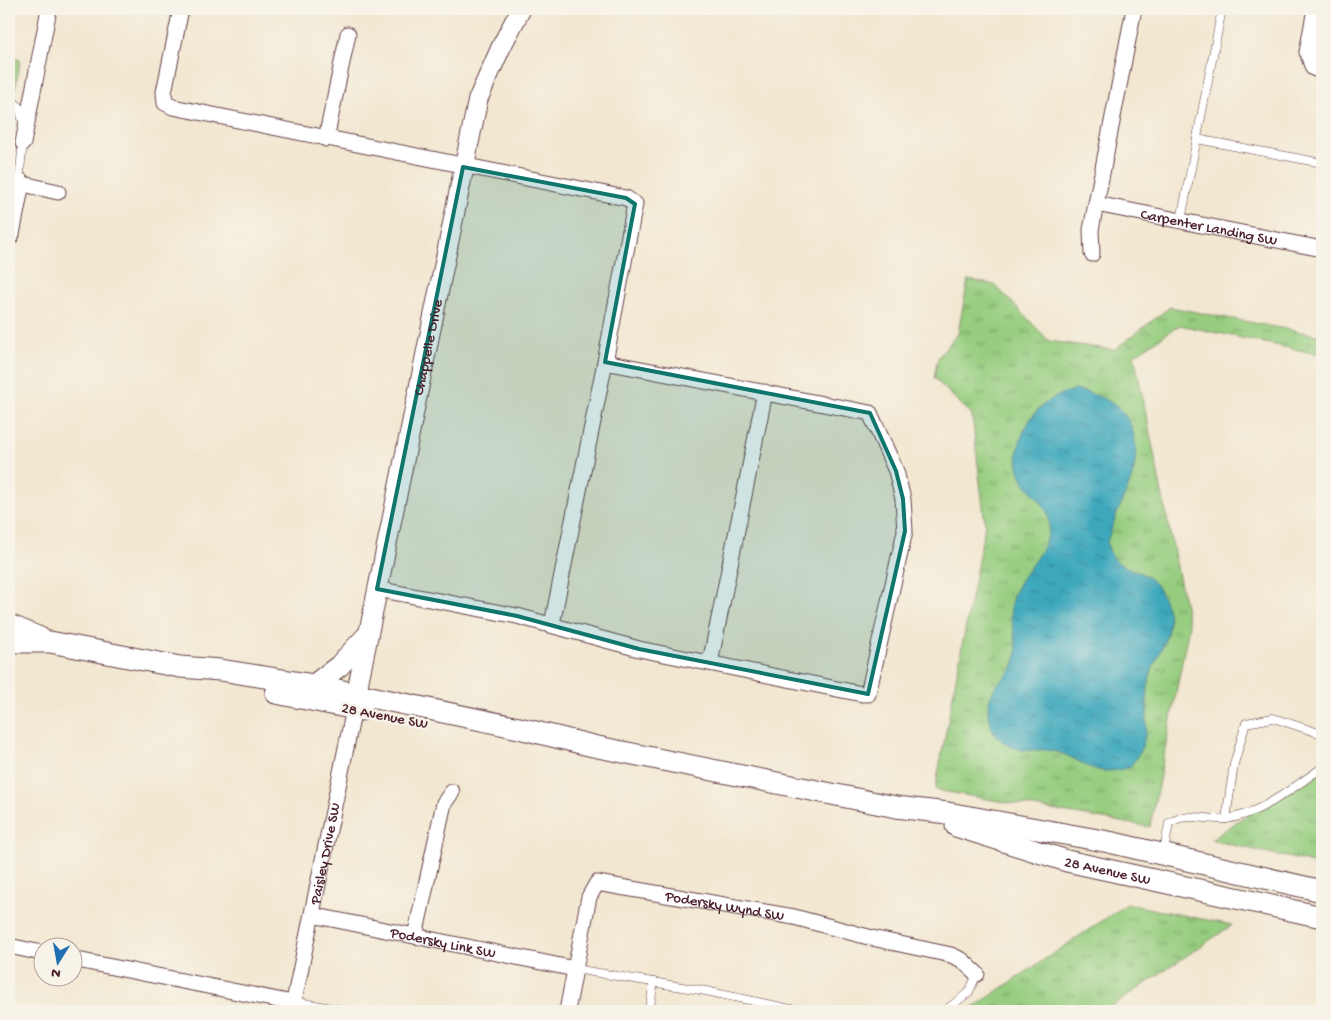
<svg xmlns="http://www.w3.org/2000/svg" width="1331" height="1020" font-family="'Gochi Hand',sans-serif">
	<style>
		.park { fill: url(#park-tufts); stroke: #707655 }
		.water { fill: url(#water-ripples); stroke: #446474 }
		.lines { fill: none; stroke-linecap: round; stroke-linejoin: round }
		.service-casing { stroke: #633d44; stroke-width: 9 }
		.minor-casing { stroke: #633d44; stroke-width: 17 }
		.tertiary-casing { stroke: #633d44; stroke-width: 21 }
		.secondary-casing { stroke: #633d44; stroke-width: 23 }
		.service { stroke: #fff; stroke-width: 8 }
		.minor { stroke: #fff; stroke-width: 15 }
		.tertiary { stroke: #fff; stroke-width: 19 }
		.secondary { stroke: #fff; stroke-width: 21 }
		.marked { fill: #0f766e; fill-opacity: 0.2; stroke: #0f766e; stroke-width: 4; stroke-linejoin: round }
		.labels { text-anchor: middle; stroke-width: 5; stroke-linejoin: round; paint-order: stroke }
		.street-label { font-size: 15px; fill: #4a1f2b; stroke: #f7f3e8 }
	</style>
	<defs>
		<pattern id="park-tufts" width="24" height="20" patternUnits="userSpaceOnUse" patternTransform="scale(1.25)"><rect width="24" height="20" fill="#96cd7f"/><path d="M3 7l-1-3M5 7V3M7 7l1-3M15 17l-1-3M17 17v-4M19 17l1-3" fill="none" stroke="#7ca668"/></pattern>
		<pattern id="water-ripples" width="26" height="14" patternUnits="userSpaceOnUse" patternTransform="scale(1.25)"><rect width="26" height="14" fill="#3da8bc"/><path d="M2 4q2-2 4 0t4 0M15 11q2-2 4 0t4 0" fill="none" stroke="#358899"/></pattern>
	</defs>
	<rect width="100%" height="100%" fill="#f7f3e8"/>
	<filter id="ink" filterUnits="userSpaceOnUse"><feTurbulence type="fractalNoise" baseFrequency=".02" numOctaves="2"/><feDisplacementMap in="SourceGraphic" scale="10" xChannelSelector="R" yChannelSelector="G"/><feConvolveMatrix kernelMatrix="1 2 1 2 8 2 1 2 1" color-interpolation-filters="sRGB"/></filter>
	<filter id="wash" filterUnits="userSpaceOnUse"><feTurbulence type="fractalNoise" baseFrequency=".0096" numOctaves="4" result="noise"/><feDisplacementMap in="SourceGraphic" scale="20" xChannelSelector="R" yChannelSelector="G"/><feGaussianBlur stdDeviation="1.12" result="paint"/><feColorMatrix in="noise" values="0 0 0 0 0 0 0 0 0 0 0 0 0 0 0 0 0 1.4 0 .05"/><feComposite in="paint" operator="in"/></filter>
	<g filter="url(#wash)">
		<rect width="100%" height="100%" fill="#f2e7d0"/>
		<g class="park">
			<polygon points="9,57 20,60 9,126"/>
			<polygon points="968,280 995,285 1049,341 1114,350 1170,307 1322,336 1322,355 1180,325 1134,355 1189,626 1150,827 935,790 985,524 972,415 934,378 938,358 958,333"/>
			<polygon points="1322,762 1322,865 1211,840"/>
			<polygon points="1127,904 1232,925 1105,1011 968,1011"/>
		</g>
		<path class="water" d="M1073 390C1123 396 1145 428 1132 477 1129 488 1123 498 1119 509 1114 520 1111 531 1107 542 1112 574 1139 564 1155 584 1162 593 1169 609 1169 620 1169 641 1155 657 1150 677 1142 713 1156 733 1130 767 1089 780 1086 758 1052 751 1042 748 1032 752 1022 750 993 744 979 715 994 689 1000 679 1011 675 1015 663 1021 644 1008 623 1011 604 1016 575 1047 556 1049 527 1053 490 995 489 1027 425 1037 406 1053 396 1073 390Z"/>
	</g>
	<g filter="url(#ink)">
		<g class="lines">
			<g class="service-casing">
				<g id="service">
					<polyline points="9,97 19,107 23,122"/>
					<polyline points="1197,139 1322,163"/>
					<polyline points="19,181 23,141"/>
					<polyline points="1181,220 1222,9"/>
					<polyline points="1226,819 1234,764 1246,723 1273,718 1322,734"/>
					<path d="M1164 852 1169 823C1189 811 1205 821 1226 819 1262 814 1293 787 1322 768"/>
					<polyline points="575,969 706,991 800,1011"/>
					<polyline points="293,1003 304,1003 347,1011"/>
					<polyline points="649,1011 654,982"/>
					<polyline points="945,1011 969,992 977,974"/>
				</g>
			</g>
			<g class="minor-casing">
				<g id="minor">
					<polyline points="181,9 164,92 165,103 173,107 626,198 635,204 605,362"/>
					<path id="s1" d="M1134 9 1096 204 1322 249"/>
					<polyline points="1315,9 1307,52 1313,68 1322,72"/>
					<polyline points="326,139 348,34"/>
					<polyline points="23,143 49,9"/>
					<polyline points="19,183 58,192"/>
					<polyline points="1092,254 1091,230 1096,204"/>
					<polyline points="377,589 517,616 639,649 862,694 868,694 905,531 903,499 896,471 870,413 605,362 552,624"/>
					<polyline points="710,663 765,392"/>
					<path id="s2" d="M312 915 575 969"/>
					<polyline points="415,936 444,803 452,792"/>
					<polyline points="9,946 42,953"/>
					<polyline points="72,959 293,1003"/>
					<path id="s3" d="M292 1011 356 699"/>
					<path id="s4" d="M567 1011 589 897 597 883 794 917 872 938 951 955 962 960 977 974"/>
				</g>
			</g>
			<g class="tertiary-casing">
				<g id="tertiary">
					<path id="s5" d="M356 695 478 99 502 45 521 9"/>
				</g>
			</g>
			<g class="secondary-casing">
				<g id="secondary">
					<polyline points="9,234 19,183"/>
					<polyline points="9,625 40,638"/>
					<polyline points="9,642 50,642 180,667 220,670 314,685 519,728 593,746 896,807 948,813 1109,842 1322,891"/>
					<polyline points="314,685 339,666 367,636"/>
					<polyline points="276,693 361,710"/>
					<path id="s6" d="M956 826 1067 861 1322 917"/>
				</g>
			</g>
			<use href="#service" class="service"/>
			<use href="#minor" class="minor"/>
			<use href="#tertiary" class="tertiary"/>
			<use href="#secondary" class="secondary"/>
		</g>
	</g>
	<path class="marked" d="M463 167 626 198 635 204 605 362 870 413 896 471 903 499 905 531 868 694 639 649 517 616 377 589Z"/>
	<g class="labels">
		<g class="street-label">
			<text dy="5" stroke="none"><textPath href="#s1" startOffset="314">Carpenter Landing SW</textPath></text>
			<text dy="5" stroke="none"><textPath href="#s5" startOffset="355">Chappelle Drive</textPath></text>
			<text transform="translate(385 715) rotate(11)" y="5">28 Avenue SW</text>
			<text dy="5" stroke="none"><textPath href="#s3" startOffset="161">Paisley Drive SW</textPath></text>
			<text dy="5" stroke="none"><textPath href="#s6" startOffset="158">28 Avenue SW</textPath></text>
			<text dy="5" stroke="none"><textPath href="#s4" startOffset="262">Podersky Wynd SW</textPath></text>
			<text dy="5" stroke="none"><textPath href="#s2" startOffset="134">Podersky Link SW</textPath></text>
		</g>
	</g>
	<rect width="1331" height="1020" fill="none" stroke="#f7f3e8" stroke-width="30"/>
	<g transform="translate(58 962) rotate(191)"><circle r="24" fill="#f7f3e8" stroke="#b29e9c"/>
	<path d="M0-4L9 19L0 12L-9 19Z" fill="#1f6fb2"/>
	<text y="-8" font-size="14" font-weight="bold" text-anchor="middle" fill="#4a1f2b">N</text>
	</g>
</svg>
